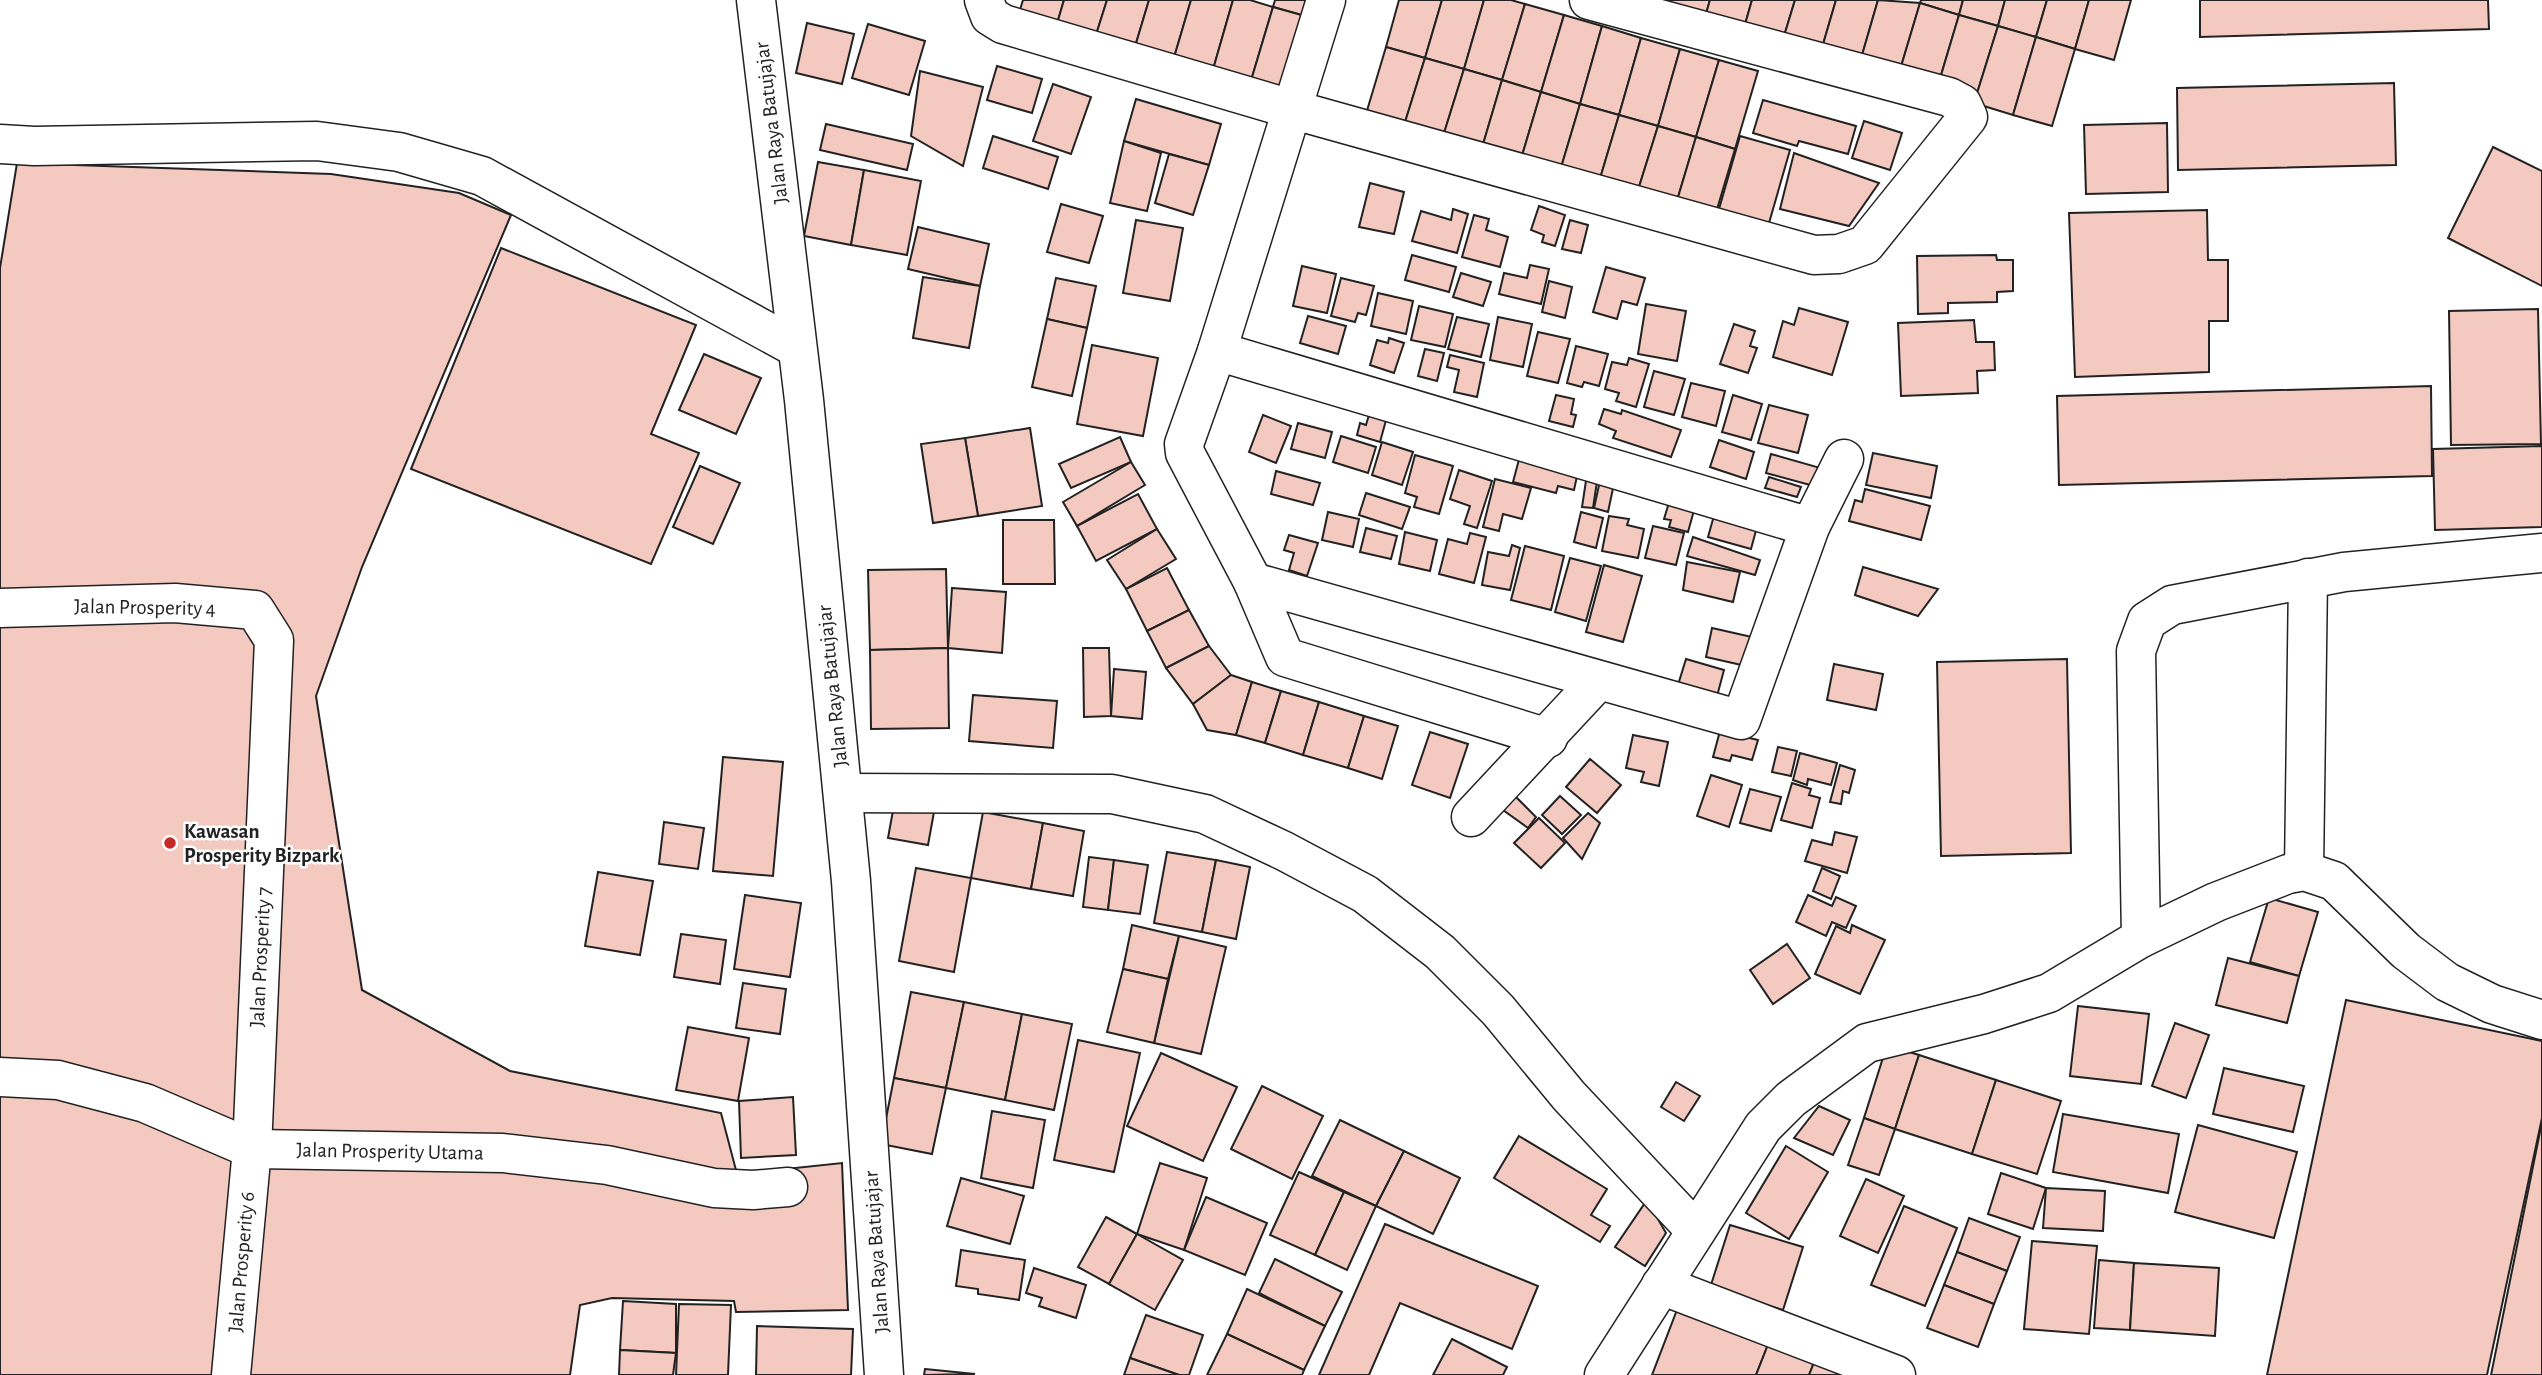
<svg xmlns="http://www.w3.org/2000/svg" width="2542" height="1375" font-family="'Alegreya Sans',sans-serif">
	<style>
		.building { fill: #f3c9c0; stroke: #222; stroke-width: 2 }
		.lines { fill: none; stroke-linecap: round; stroke-linejoin: round }
		.minor-casing { stroke: #222; stroke-width: 41 }
		.highway-casing { stroke: #222; stroke-width: 41 }
		.minor { stroke: #fff; stroke-width: 38 }
		.highway { stroke: #fff; stroke-width: 38 }
		.poi-dot { fill: #c62828; stroke: #fff; stroke-width: 2.5 }
		.labels { text-anchor: middle; stroke-width: 5; stroke-linejoin: round; paint-order: stroke }
		.street-label { font-size: 21px; fill: #222; stroke: #fff }
		.poi-label { font-size: 21px; font-weight: bold; fill: #222; stroke: #fff; text-anchor: start }
	</style>
	<rect width="100%" height="100%" fill="#fff"/>
	<g class="building">
		<polygon points="1023,0 1064,0 1056,27 1018,16"/>
		<polygon points="1064,0 1107,0 1095,38 1056,27"/>
		<polygon points="1107,0 1149,0 1134,50 1095,38"/>
		<polygon points="1149,0 1191,0 1173,61 1134,50"/>
		<polygon points="1191,0 1233,0 1212,73 1173,61"/>
		<polygon points="1233,0 1250,0 1273,7 1250,84 1212,73"/>
		<polygon points="1275,0 1318,0 1312,18 1273,7"/>
		<polygon points="1399,0 1442,0 1425,58 1386,47"/>
		<polygon points="1442,0 1484,0 1464,69 1425,58"/>
		<polygon points="1484,0 1511,0 1525,4 1502,80 1464,69"/>
		<polygon points="1668,0 1710,0 1703,24 1664,13"/>
		<polygon points="1710,0 1752,0 1742,35 1703,24"/>
		<polygon points="1752,0 1795,0 1781,46 1742,35"/>
		<polygon points="1795,0 1836,0 1819,58 1781,46"/>
		<polygon points="1836,0 1878,0 1858,69 1819,58"/>
		<polygon points="1878,0 1920,3 1897,80 1858,69"/>
		<polygon points="1921,0 1963,0 1959,15 1920,3"/>
		<polygon points="1963,0 2005,0 1998,26 1959,15"/>
		<polygon points="2005,0 2047,0 2036,37 1998,26"/>
		<polygon points="2047,0 2089,0 2075,49 2036,37"/>
		<polygon points="2089,0 2131,0 2114,60 2075,49"/>
		<polygon points="2200,0 2488,0 2489,29 2200,37"/>
		<polygon points="1920,3 1959,15 1936,92 1897,80"/>
		<polygon points="1525,4 1564,15 1541,92 1502,80"/>
		<polygon points="1273,7 1312,18 1289,95 1250,84"/>
		<polygon points="1564,15 1602,26 1580,104 1541,92"/>
		<polygon points="1959,15 1998,26 1974,103 1936,92"/>
		<polygon points="807,23 854,34 842,84 796,73"/>
		<polygon points="868,24 925,41 909,95 852,78"/>
		<polygon points="1602,26 1641,38 1619,115 1580,104"/>
		<polygon points="1998,26 2036,37 2013,115 1974,103"/>
		<polygon points="2036,37 2075,49 2052,126 2013,115"/>
		<polygon points="1641,38 1680,49 1658,126 1619,115"/>
		<polygon points="1386,47 1425,58 1401,135 1363,124"/>
		<polygon points="1680,49 1719,60 1696,137 1658,126"/>
		<polygon points="1425,58 1464,69 1440,146 1401,135"/>
		<polygon points="1719,60 1758,71 1735,149 1696,137"/>
		<polygon points="997,66 1042,79 1032,113 987,100"/>
		<polygon points="1464,69 1502,80 1479,158 1440,146"/>
		<polygon points="920,71 983,87 963,166 911,136"/>
		<polygon points="1502,80 1541,92 1518,169 1479,158"/>
		<polygon points="2394,83 2396,165 2178,170 2177,88"/>
		<polygon points="1053,84 1091,97 1071,154 1033,141"/>
		<polygon points="1541,92 1580,104 1557,181 1518,169"/>
		<polygon points="1136,99 1221,124 1209,165 1124,141"/>
		<polygon points="1763,100 1856,126 1848,154 1799,141 1797,146 1753,133"/>
		<polygon points="1580,104 1619,115 1596,192 1557,181"/>
		<polygon points="1619,115 1658,126 1634,203 1596,192"/>
		<polygon points="1864,121 1902,133 1890,170 1852,158"/>
		<polygon points="2167,123 2168,192 2086,194 2084,125"/>
		<polygon points="826,124 913,144 907,170 820,150"/>
		<polygon points="1658,126 1696,137 1673,214 1634,203"/>
		<polygon points="993,136 1058,157 1048,189 983,168"/>
		<polygon points="1740,136 1790,150 1767,230 1717,216"/>
		<polygon points="1696,137 1735,149 1712,226 1673,214"/>
		<polygon points="1124,141 1161,153 1147,211 1110,203"/>
		<polygon points="2493,147 2542,171 2542,286 2448,238"/>
		<polygon points="1794,153 1879,183 1849,226 1780,209"/>
		<polygon points="1169,154 1209,165 1193,215 1155,203"/>
		<polygon points="818,162 864,170 851,245 804,236"/>
		<polygon points="17,163 331,174 459,193 511,215 362,567 316,696 362,990 510,1071 721,1113 737,1174 842,1163 848,1310 736,1312 734,1301 612,1298 580,1305 570,1375 0,1375 0,268"/>
		<polygon points="864,170 921,181 907,255 851,245"/>
		<polygon points="1370,183 1404,192 1394,234 1359,227"/>
		<polygon points="1061,204 1103,216 1089,263 1047,252"/>
		<polygon points="1539,206 1565,215 1555,246 1542,242 1544,235 1531,230"/>
		<polygon points="1453,209 1468,214 1457,253 1412,241 1421,211 1451,220"/>
		<polygon points="2207,210 2208,260 2228,260 2228,321 2209,321 2209,372 2075,377 2069,213"/>
		<polygon points="1474,215 1489,219 1486,230 1508,237 1500,267 1462,257"/>
		<polygon points="1136,220 1183,228 1170,301 1123,293"/>
		<polygon points="1570,220 1588,225 1581,253 1562,249"/>
		<polygon points="918,227 989,244 980,286 908,269"/>
		<polygon points="501,248 696,325 651,434 699,453 651,564 411,469"/>
		<polygon points="1412,255 1456,267 1449,292 1405,280"/>
		<polygon points="1996,255 1997,260 2013,260 2013,291 1997,292 1997,302 1948,303 1948,313 1918,314 1917,256"/>
		<polygon points="1530,265 1549,269 1541,304 1499,294 1504,273 1527,278"/>
		<polygon points="1302,266 1336,274 1327,313 1293,306"/>
		<polygon points="1606,267 1645,278 1637,305 1622,301 1617,319 1593,312"/>
		<polygon points="1461,273 1491,282 1483,306 1453,297"/>
		<polygon points="923,277 980,286 969,348 913,338"/>
		<polygon points="1056,278 1096,286 1087,328 1047,319"/>
		<polygon points="1341,278 1374,286 1366,315 1358,313 1355,322 1331,316"/>
		<polygon points="1549,281 1572,287 1565,318 1542,312"/>
		<polygon points="1378,293 1413,301 1406,334 1371,326"/>
		<polygon points="1646,304 1686,311 1677,361 1638,354"/>
		<polygon points="1419,306 1453,314 1445,347 1411,340"/>
		<polygon points="1799,308 1848,322 1832,375 1773,357 1783,321 1794,325"/>
		<polygon points="2538,309 2541,444 2451,445 2449,311"/>
		<polygon points="1308,316 1346,326 1338,354 1300,343"/>
		<polygon points="1457,317 1489,324 1481,357 1448,349"/>
		<polygon points="1498,317 1532,324 1523,367 1490,360"/>
		<polygon points="1047,319 1087,328 1072,396 1032,387"/>
		<polygon points="1974,320 1976,342 1994,342 1995,370 1977,371 1978,393 1901,396 1898,323"/>
		<polygon points="1734,324 1755,331 1750,346 1757,348 1748,373 1720,364"/>
		<polygon points="1538,332 1570,339 1558,383 1527,376"/>
		<polygon points="1389,338 1404,343 1394,373 1370,365 1377,340 1388,343"/>
		<polygon points="1092,345 1158,358 1143,436 1077,424"/>
		<polygon points="1576,346 1608,354 1599,386 1584,382 1582,387 1567,383"/>
		<polygon points="1425,349 1444,353 1437,381 1418,376"/>
		<polygon points="704,354 761,378 736,434 679,410"/>
		<polygon points="1450,355 1484,363 1477,397 1454,392 1459,370 1447,367"/>
		<polygon points="1629,358 1649,364 1636,407 1616,401 1619,393 1605,389 1612,362 1627,365"/>
		<polygon points="1654,371 1685,379 1674,415 1644,407"/>
		<polygon points="1691,383 1725,391 1716,426 1682,417"/>
		<polygon points="2431,386 2432,476 2059,485 2057,396"/>
		<polygon points="1556,395 1574,399 1571,414 1576,415 1573,427 1549,421"/>
		<polygon points="1733,395 1762,404 1751,440 1722,432"/>
		<polygon points="1769,405 1808,415 1798,453 1758,443"/>
		<polygon points="1371,408 1388,413 1380,442 1357,435 1360,423 1366,425"/>
		<polygon points="1604,409 1621,414 1622,410 1681,430 1671,457 1613,438 1616,431 1599,424"/>
		<polygon points="1263,415 1291,426 1276,463 1249,452"/>
		<polygon points="1298,423 1332,432 1325,458 1291,449"/>
		<polygon points="1030,428 1042,506 978,516 965,438"/>
		<polygon points="1341,436 1376,447 1368,473 1333,462"/>
		<polygon points="1120,437 1131,462 1071,488 1059,464"/>
		<polygon points="965,438 978,516 933,523 921,444"/>
		<polygon points="1719,440 1754,452 1746,479 1710,467"/>
		<polygon points="1382,442 1413,452 1402,485 1372,475"/>
		<polygon points="2542,446 2542,527 2435,530 2433,449"/>
		<polygon points="1521,452 1579,467 1574,490 1558,486 1556,493 1513,482"/>
		<polygon points="1873,453 1937,466 1931,498 1866,485"/>
		<polygon points="1771,454 1824,469 1814,486 1766,473"/>
		<polygon points="1415,455 1453,466 1439,514 1414,507 1417,497 1405,493"/>
		<polygon points="1131,462 1145,485 1077,526 1063,502"/>
		<polygon points="700,466 740,483 713,544 673,527"/>
		<polygon points="1459,470 1492,481 1477,528 1464,524 1470,506 1450,499"/>
		<polygon points="1276,471 1320,483 1313,505 1271,494"/>
		<polygon points="1587,474 1598,475 1593,508 1582,507"/>
		<polygon points="1601,476 1615,479 1608,512 1594,508"/>
		<polygon points="1769,477 1801,487 1797,497 1765,488"/>
		<polygon points="1495,479 1531,488 1522,519 1503,514 1499,531 1483,527"/>
		<polygon points="1865,489 1930,506 1921,540 1849,521 1855,500 1862,502"/>
		<polygon points="1366,493 1410,507 1402,529 1359,515"/>
		<polygon points="1138,494 1157,529 1096,561 1077,526"/>
		<polygon points="1671,496 1696,503 1688,532 1669,527 1671,520 1664,519"/>
		<polygon points="1328,512 1359,519 1353,547 1322,540"/>
		<polygon points="1581,512 1603,518 1596,548 1574,542"/>
		<polygon points="1715,512 1758,523 1751,549 1708,537"/>
		<polygon points="1609,516 1629,519 1627,525 1644,529 1638,558 1602,551"/>
		<polygon points="1003,520 1054,520 1055,584 1003,584"/>
		<polygon points="1653,526 1684,533 1676,565 1645,558"/>
		<polygon points="1366,528 1397,536 1391,559 1360,552"/>
		<polygon points="1157,529 1176,559 1126,589 1107,560"/>
		<polygon points="1405,532 1437,540 1430,571 1399,564"/>
		<polygon points="1470,533 1486,537 1474,583 1439,574 1448,539 1467,544"/>
		<polygon points="1289,535 1318,543 1307,576 1289,570 1294,553 1284,550"/>
		<polygon points="1693,537 1760,560 1755,575 1687,556"/>
		<polygon points="1512,545 1520,548 1510,590 1482,585 1488,552 1509,556"/>
		<polygon points="1525,546 1564,556 1551,610 1511,600"/>
		<polygon points="1570,558 1601,566 1586,621 1555,612"/>
		<polygon points="1687,562 1740,572 1733,602 1683,590"/>
		<polygon points="1604,565 1642,576 1623,642 1586,632"/>
		<polygon points="1863,567 1938,589 1918,616 1855,595"/>
		<polygon points="1167,568 1189,610 1147,631 1126,589"/>
		<polygon points="946,569 948,648 870,650 868,570"/>
		<polygon points="952,588 1006,592 1002,653 948,648"/>
		<polygon points="1189,610 1209,646 1166,668 1147,631"/>
		<polygon points="1712,628 1752,637 1746,666 1706,657"/>
		<polygon points="1209,646 1231,675 1193,704 1166,668"/>
		<polygon points="948,648 949,728 871,729 870,650"/>
		<polygon points="1083,648 1109,648 1111,716 1084,717"/>
		<polygon points="1686,659 1724,670 1716,700 1678,685"/>
		<polygon points="2067,659 2071,853 1941,856 1937,662"/>
		<polygon points="1834,664 1883,674 1876,710 1827,700"/>
		<polygon points="1114,669 1146,672 1142,719 1111,716"/>
		<polygon points="1231,675 1252,682 1236,735 1207,730 1193,704"/>
		<polygon points="1252,682 1281,691 1265,743 1236,735"/>
		<polygon points="1281,691 1319,702 1303,755 1265,743"/>
		<polygon points="973,695 1057,701 1053,748 969,741"/>
		<polygon points="1319,702 1364,716 1348,768 1303,755"/>
		<polygon points="1364,716 1398,726 1382,779 1348,768"/>
		<polygon points="1720,731 1758,740 1752,760 1732,755 1730,761 1713,757"/>
		<polygon points="1430,732 1468,744 1450,798 1412,785"/>
		<polygon points="1633,735 1668,742 1659,786 1641,782 1644,772 1626,768"/>
		<polygon points="1778,747 1797,751 1791,776 1772,772"/>
		<polygon points="1800,753 1837,763 1831,785 1808,779 1807,785 1793,780"/>
		<polygon points="723,757 783,762 773,876 713,871"/>
		<polygon points="1590,759 1621,785 1597,813 1566,787"/>
		<polygon points="1840,765 1855,770 1849,793 1843,791 1841,804 1830,802"/>
		<polygon points="1711,775 1742,785 1729,827 1697,816"/>
		<polygon points="1792,783 1811,789 1809,795 1820,798 1812,828 1781,820"/>
		<polygon points="1750,789 1781,797 1771,831 1740,823"/>
		<polygon points="896,794 936,801 928,845 888,838"/>
		<polygon points="1514,795 1536,817 1528,828 1503,810"/>
		<polygon points="1560,796 1581,815 1562,834 1542,815"/>
		<polygon points="983,812 1043,823 1031,889 971,878"/>
		<polygon points="1588,813 1600,823 1582,859 1563,838"/>
		<polygon points="1539,818 1565,843 1541,868 1514,843"/>
		<polygon points="664,822 704,828 698,869 659,864"/>
		<polygon points="1043,823 1084,831 1073,896 1031,889"/>
		<polygon points="1835,832 1857,837 1847,873 1805,861 1812,840 1832,845"/>
		<polygon points="1167,852 1216,860 1202,932 1154,923"/>
		<polygon points="1089,857 1114,860 1108,910 1083,907"/>
		<polygon points="1114,860 1148,865 1140,914 1108,910"/>
		<polygon points="1216,860 1250,867 1236,939 1202,932"/>
		<polygon points="916,868 971,878 954,972 899,961"/>
		<polygon points="1822,868 1840,876 1831,899 1813,891"/>
		<polygon points="598,872 653,881 640,955 585,946"/>
		<polygon points="745,895 801,903 790,977 734,969"/>
		<polygon points="1808,895 1832,906 1836,897 1856,906 1846,928 1832,922 1826,936 1796,922"/>
		<polygon points="2269,898 2318,912 2299,976 2250,962"/>
		<polygon points="1132,925 1179,936 1168,979 1123,969"/>
		<polygon points="1852,925 1885,940 1860,994 1815,974 1836,926 1850,933"/>
		<polygon points="681,934 726,940 720,984 674,977"/>
		<polygon points="1179,936 1226,947 1201,1054 1154,1043"/>
		<polygon points="1787,944 1810,978 1773,1004 1750,970"/>
		<polygon points="2228,958 2299,976 2287,1023 2216,1005"/>
		<polygon points="1123,969 1168,979 1154,1043 1107,1032"/>
		<polygon points="743,983 786,989 780,1034 736,1028"/>
		<polygon points="911,992 964,1002 946,1088 894,1078"/>
		<polygon points="2346,1000 2542,1041 2542,1118 2487,1375 2267,1375"/>
		<polygon points="964,1002 1022,1014 1005,1100 946,1088"/>
		<polygon points="2078,1006 2149,1014 2141,1084 2070,1076"/>
		<polygon points="1022,1014 1072,1024 1054,1110 1005,1100"/>
		<polygon points="2175,1023 2209,1035 2186,1098 2152,1086"/>
		<polygon points="688,1027 749,1038 738,1101 676,1090"/>
		<polygon points="1078,1040 1140,1053 1114,1172 1054,1160"/>
		<polygon points="1887,1045 1919,1055 1895,1129 1864,1118"/>
		<polygon points="1161,1053 1237,1087 1203,1161 1127,1126"/>
		<polygon points="1919,1055 1996,1080 1972,1154 1895,1129"/>
		<polygon points="2224,1068 2304,1086 2293,1132 2213,1114"/>
		<polygon points="894,1078 946,1088 932,1154 881,1144"/>
		<polygon points="1996,1080 2061,1101 2037,1174 1972,1154"/>
		<polygon points="1676,1082 1700,1096 1684,1121 1661,1107"/>
		<polygon points="1262,1086 1323,1116 1292,1179 1231,1149"/>
		<polygon points="793,1097 796,1155 741,1158 739,1101"/>
		<polygon points="1819,1106 1850,1120 1833,1155 1794,1138"/>
		<polygon points="992,1111 1045,1120 1033,1188 981,1178"/>
		<polygon points="2063,1114 2179,1134 2168,1193 2053,1172"/>
		<polygon points="1864,1118 1895,1129 1879,1175 1848,1165"/>
		<polygon points="1340,1120 1404,1151 1376,1206 1312,1176"/>
		<polygon points="2542,1122 2542,1375 2491,1375"/>
		<polygon points="2198,1125 2297,1152 2274,1238 2175,1212"/>
		<polygon points="1519,1136 1607,1189 1591,1215 1610,1226 1600,1242 1494,1178"/>
		<polygon points="1786,1146 1828,1172 1789,1239 1746,1213"/>
		<polygon points="1404,1151 1460,1178 1433,1234 1376,1206"/>
		<polygon points="1160,1163 1207,1178 1184,1250 1137,1234"/>
		<polygon points="1299,1172 1344,1192 1315,1255 1270,1235"/>
		<polygon points="2001,1173 2046,1188 2033,1229 1988,1214"/>
		<polygon points="961,1178 1024,1196 1010,1244 947,1226"/>
		<polygon points="1866,1179 1904,1196 1878,1253 1840,1236"/>
		<polygon points="2046,1188 2105,1191 2103,1231 2043,1228"/>
		<polygon points="1344,1192 1376,1206 1347,1270 1315,1255"/>
		<polygon points="1206,1197 1267,1223 1245,1275 1184,1250"/>
		<polygon points="1647,1200 1666,1233 1645,1266 1615,1247"/>
		<polygon points="1904,1206 1957,1228 1925,1306 1871,1285"/>
		<polygon points="1106,1217 1137,1234 1109,1284 1078,1267"/>
		<polygon points="1969,1218 2020,1237 2007,1271 1957,1252"/>
		<polygon points="1385,1224 1538,1286 1512,1349 1400,1303 1369,1375 1319,1375"/>
		<polygon points="1730,1225 1803,1247 1783,1310 1710,1288"/>
		<polygon points="1137,1234 1183,1260 1155,1310 1109,1284"/>
		<polygon points="2032,1241 2097,1246 2089,1334 2024,1329"/>
		<polygon points="961,1250 1025,1260 1019,1300 978,1294 978,1289 956,1286"/>
		<polygon points="1957,1252 2007,1271 1994,1304 1944,1285"/>
		<polygon points="1275,1259 1342,1292 1325,1326 1259,1293"/>
		<polygon points="2099,1260 2134,1263 2130,1330 2094,1328"/>
		<polygon points="2134,1263 2219,1268 2215,1336 2130,1330"/>
		<polygon points="1034,1268 1086,1285 1076,1318 1039,1306 1042,1298 1026,1293"/>
		<polygon points="1944,1285 1994,1304 1978,1347 1927,1328"/>
		<polygon points="1247,1289 1325,1326 1304,1370 1227,1334"/>
		<polygon points="623,1301 676,1304 676,1353 620,1350"/>
		<polygon points="1680,1302 1771,1337 1756,1375 1652,1375"/>
		<polygon points="679,1304 731,1305 728,1375 676,1375"/>
		<polygon points="1146,1315 1203,1335 1189,1375 1179,1375 1130,1358"/>
		<polygon points="757,1326 853,1329 851,1375 756,1375"/>
		<polygon points="1227,1334 1304,1370 1302,1375 1207,1375"/>
		<polygon points="1771,1337 1817,1355 1809,1375 1756,1375"/>
		<polygon points="1452,1339 1507,1367 1503,1375 1433,1375"/>
		<polygon points="620,1350 676,1353 673,1375 619,1375"/>
		<polygon points="1817,1355 1867,1375 1809,1375"/>
		<polygon points="1130,1358 1179,1375 1124,1375"/>
		<polygon points="925,1369 975,1374 924,1375"/>
	</g>
	<g class="lines">
		<g class="minor-casing">
			<g id="minor">
				<polyline points="984,0 990,16 1003,24 1291,109 1814,255 1839,254 1865,245 1968,117 1962,104 1949,97 1589,0"/>
				<polyline points="1326,0 1217,351 1184,444 1185,453 1253,582 1285,657 1548,738"/>
				<polyline points="0,144 34,146 317,141 399,152 482,176 797,348"/>
				<polyline points="1217,351 1810,527"/>
				<polyline points="1253,582 1741,720 1810,527 1844,459"/>
				<polyline points="0,608 175,603 255,610 274,640 252,1149 231,1375"/>
				<polyline points="843,793 1112,794 1205,814 1284,851 1365,894 1440,952 1498,1010 1569,1096 1696,1231"/>
				<polyline points="1471,817 1597,682"/>
				<polyline points="2304,871 2308,578"/>
				<polyline points="2141,938 2136,651 2147,621 2172,605 2344,572 2542,553"/>
				<polyline points="0,1077 58,1080 145,1103 252,1149 503,1153 607,1165 714,1188 753,1190 788,1187"/>
				<polyline points="1661,1285 1896,1375"/>
				<polyline points="1604,1375 1763,1127 1791,1099 1867,1043 1984,1014 2049,993 2141,938 2216,902 2288,874 2304,871 2334,881 2406,951 2447,982 2492,1004 2542,1020"/>
			</g>
		</g>
		<g class="highway-casing">
			<polyline id="highway" points="756,0 804,400 851,881 884,1375"/>
		</g>
		<use href="#minor" class="minor"/>
		<use href="#highway" class="highway"/>
	</g>
	<circle class="poi-dot" cx="170" cy="843" r="7"/>
	<g class="labels">
		<g class="street-label">
			<text transform="translate(771 123) rotate(-97)" y="7">Jalan Raya Batujajar</text>
			<text transform="translate(145 607) rotate(1)" y="7">Jalan Prosperity 4</text>
			<text transform="translate(832 686) rotate(-96)" y="7">Jalan Raya Batujajar</text>
			<text transform="translate(260 957) rotate(-87)" y="7">Jalan Prosperity 7</text>
			<text transform="translate(390 1151) rotate(1)" y="7">Jalan Prosperity Utama</text>
			<text transform="translate(876 1252) rotate(-94)" y="7">Jalan Raya Batujajar</text>
			<text transform="translate(241 1262) rotate(-85)" y="7">Jalan Prosperity 6</text>
		</g>
		<g class="poi-label">
			<text x="184" y="838">Kawasan<tspan x="184" dy="24">Prosperity Bizpark</tspan></text>
		</g>
	</g>
</svg>
